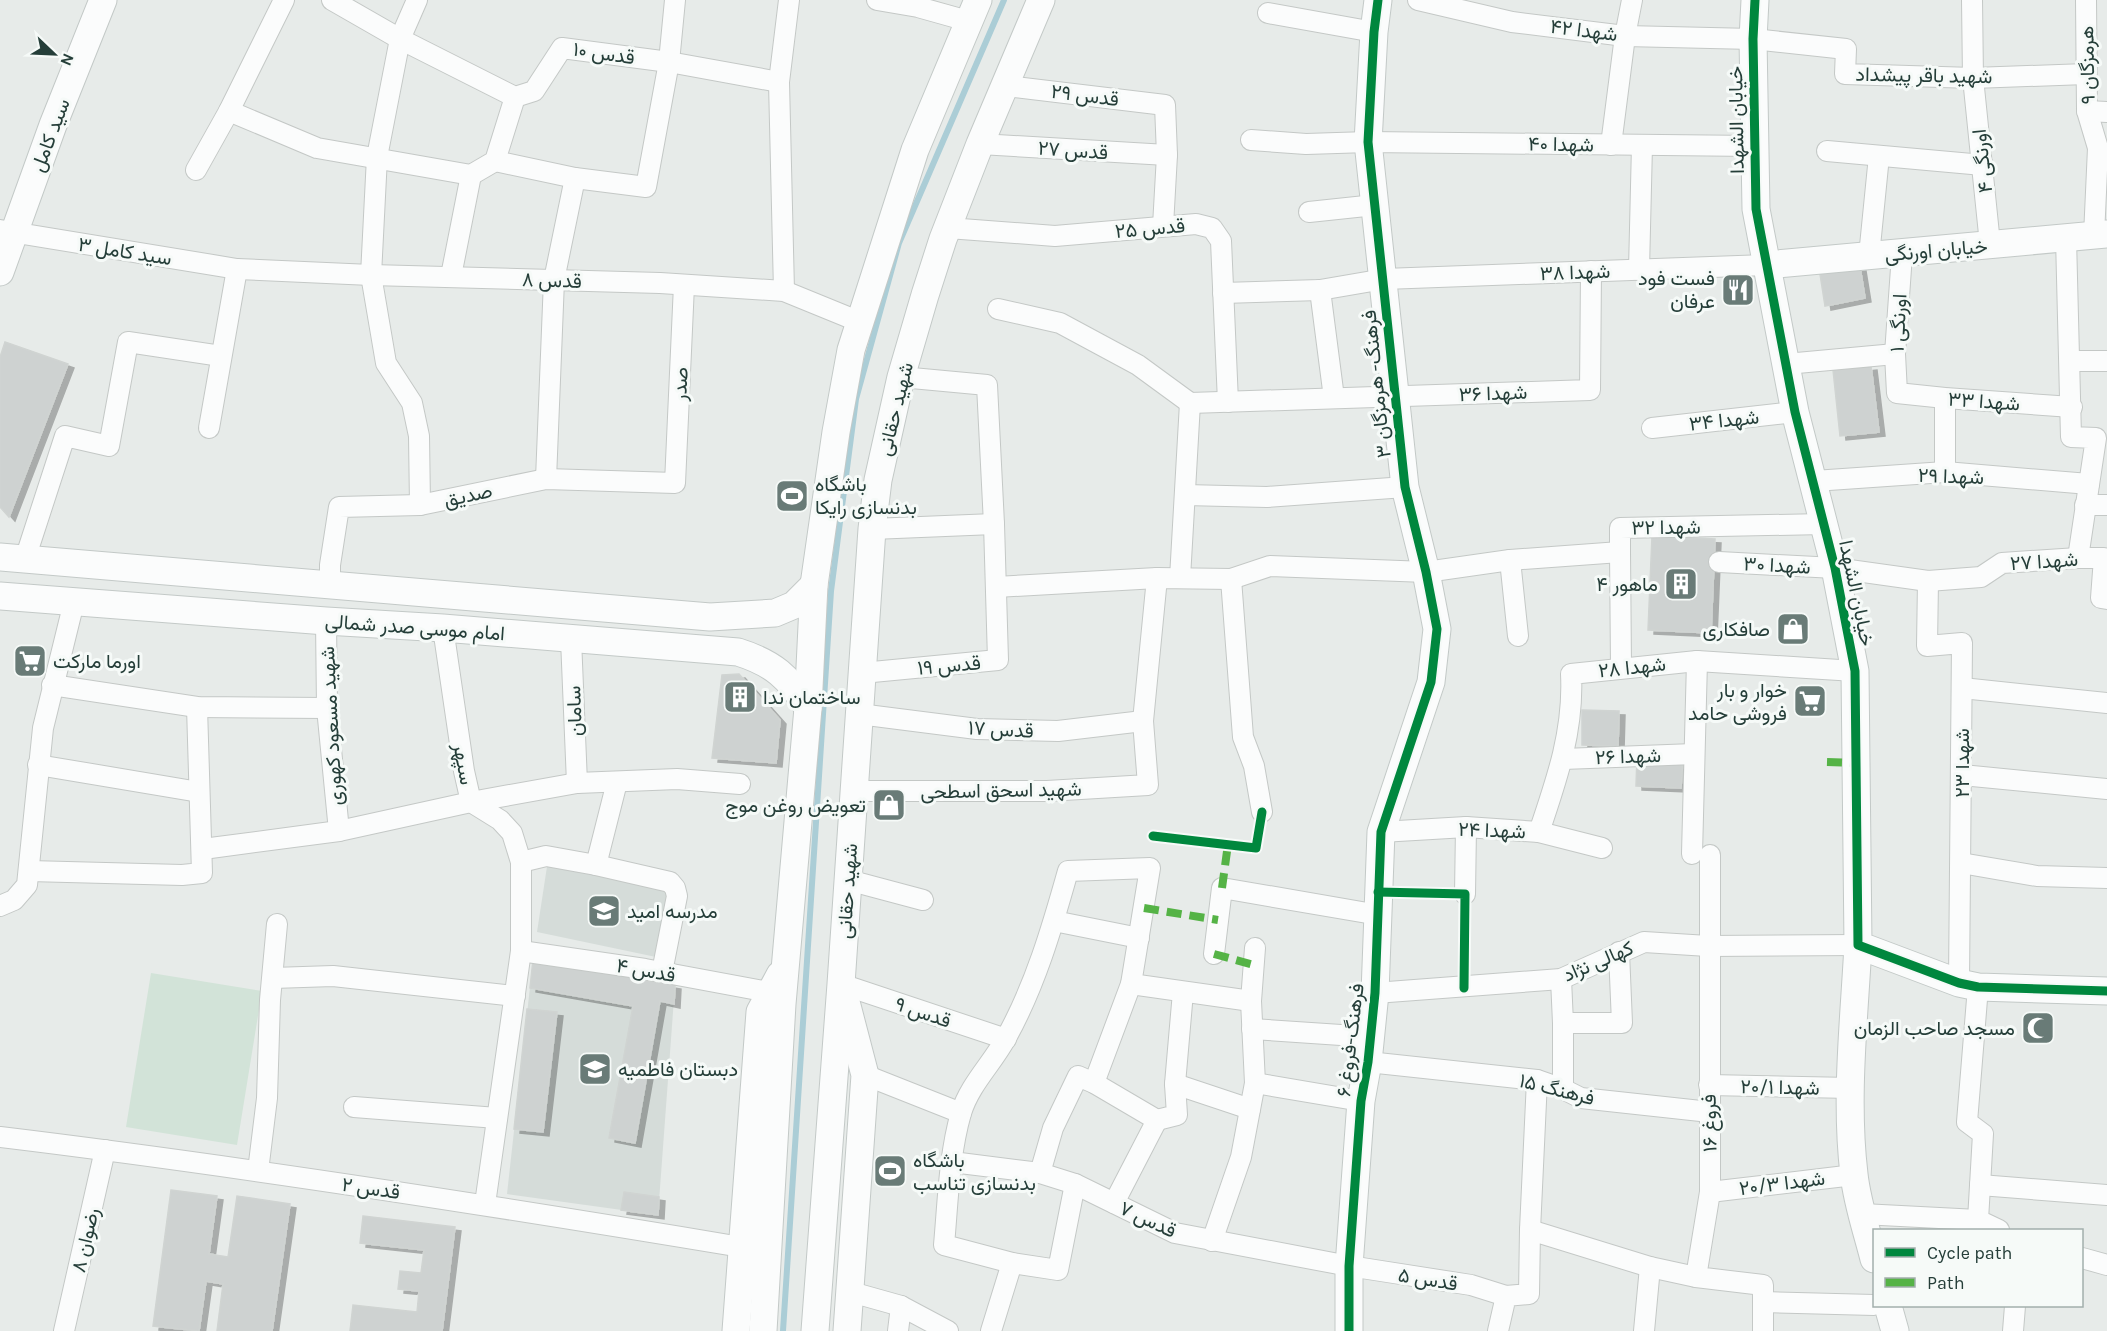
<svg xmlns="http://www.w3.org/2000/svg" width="2107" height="1331" font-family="Karla,Vazirmatn,sans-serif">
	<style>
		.built { fill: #d5dcd9 }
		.green { fill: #d2e3d8 }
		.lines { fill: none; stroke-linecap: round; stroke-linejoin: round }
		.stream { stroke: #abcdd6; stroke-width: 6 }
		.building { fill: #ced2d1; stroke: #d0d4d2; stroke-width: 1.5; filter: url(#shadow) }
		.street-casing { stroke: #c4c8c6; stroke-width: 22 }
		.secondary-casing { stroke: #c3c9c7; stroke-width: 29 }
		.street { stroke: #fbfcfc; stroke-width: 20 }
		.secondary { stroke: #fbfcfc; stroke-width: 27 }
		.quiet { stroke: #55b346; stroke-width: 8; stroke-dasharray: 15 8; stroke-linecap: butt }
		.cycleway-casing { stroke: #f6faf8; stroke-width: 13 }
		.cycleway { stroke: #00873e; stroke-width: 9 }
		.labels { text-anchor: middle; stroke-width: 6; stroke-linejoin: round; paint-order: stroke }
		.street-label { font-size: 20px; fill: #253e39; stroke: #f6faf8 }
		.poi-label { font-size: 20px; fill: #253e39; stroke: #f6faf8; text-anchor: end }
	</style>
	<defs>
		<filter id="shadow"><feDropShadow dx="6" dy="4" stdDeviation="0" flood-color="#0004"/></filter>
	</defs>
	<rect width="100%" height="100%" fill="#e7ebe9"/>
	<g class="built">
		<polygon points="548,860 672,890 656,957 537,932"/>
		<polygon points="533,960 675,985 658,1215 507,1194"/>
	</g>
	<polygon class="green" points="151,973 262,991 237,1145 126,1127"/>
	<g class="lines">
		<polyline class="stream" points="783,1331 831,591 856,399 899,243 1004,0"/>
	</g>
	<g class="building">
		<polygon points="1860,267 1865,298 1825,306 1820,274"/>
		<polygon points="5,342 68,364 9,517 0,507 0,357"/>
		<polygon points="1871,366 1879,432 1840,436 1833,370"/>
		<polygon points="1652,536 1715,539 1711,633 1648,630"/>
		<polygon points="739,674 780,720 776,763 712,758 722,675"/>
		<polygon points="1582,710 1619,711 1618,746 1582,745"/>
		<polygon points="1637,756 1683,759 1681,788 1636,786"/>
		<polygon points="533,960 675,985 674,1004 660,1001 635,1143 609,1138 633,1006 530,988"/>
		<polygon points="527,1009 557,1012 543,1132 514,1129"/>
		<polygon points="171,1190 217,1196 209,1254 228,1257 237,1196 290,1204 272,1331 217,1331 223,1284 206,1281 199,1331 153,1326"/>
		<polygon points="624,1192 659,1197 658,1215 621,1210"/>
		<polygon points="363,1216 455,1227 442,1331 350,1331 353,1305 417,1312 419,1291 398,1289 400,1271 421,1273 424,1250 360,1243"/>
	</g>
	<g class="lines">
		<g class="street-casing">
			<g id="street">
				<polyline points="332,0 400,39 515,97 534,91 562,48 669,62 779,82"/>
				<polyline points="417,0 400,39 377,157 371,275 386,363 412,403 419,436 420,505"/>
				<polyline points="877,0 918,7 968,21"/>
				<polyline points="1418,0 1512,22 1625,36 1753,39 1846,49 1845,74 1973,78 2086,74"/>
				<polyline points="1972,0 1973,78 1990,244"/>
				<polyline points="2086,0 2087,111 2098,148 2094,236"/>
				<polyline points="1268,13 1374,32"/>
				<polyline points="1006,86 1165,105 1167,155 1163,226"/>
				<polyline points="229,111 317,148 471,175 495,161 515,97"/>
				<polyline points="2087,111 2107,112"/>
				<polyline points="1251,140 1306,144 1368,142 1754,146"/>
				<polyline points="980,144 1167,155"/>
				<polyline points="1611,145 1625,36 1632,0"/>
				<polyline points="1827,151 1983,165"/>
				<polyline points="495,161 575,178 646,187 669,62 675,0"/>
				<polyline points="196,170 229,111 284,0"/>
				<polyline points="1309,212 1375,205"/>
				<polyline points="948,228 1055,236 1196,224 1212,228 1221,241 1228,402"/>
				<polyline points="0,230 237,269 371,275 660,283 784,291 860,322"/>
				<polyline points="2066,238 2071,437 2096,438 2078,558"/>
				<polyline points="1902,254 1895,354 1897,393 1945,398 2072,407"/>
				<polyline points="1869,256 1879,156"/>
				<polyline points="1639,270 1642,145"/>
				<polyline points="451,276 471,175"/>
				<polyline points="1320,290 1334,398"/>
				<polyline points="784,291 779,82 789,0"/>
				<polyline points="1223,293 1320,290 1384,279 1766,265"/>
				<polyline points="998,309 1060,323 1138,365 1190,403 1590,390 1591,271"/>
				<polyline points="2070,361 2107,361"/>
				<polyline points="1786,364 1895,354"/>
				<polyline points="209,428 237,269"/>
				<polyline points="1652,428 1795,412"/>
				<polyline points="1945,472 1945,398"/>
				<polyline points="546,479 554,280 575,178"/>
				<polyline points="1814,481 1945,472 2089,484"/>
				<polyline points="1185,495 1267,497 1405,487"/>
				<polyline points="2085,505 2107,505"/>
				<polyline points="872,529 994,524"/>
				<polyline points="1620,552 1621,667"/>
				<polyline points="25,559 65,436 109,446 128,342 221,356"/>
				<polyline points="1510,560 1518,636"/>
				<polyline points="1719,562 1835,568 1928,581 1981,577 2002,563 2078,558 2104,558 2101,598 2107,599"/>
				<polyline points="1180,578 1190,403"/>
				<polyline points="1231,579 1243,737 1254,766 1262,812"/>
				<polyline points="1928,581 1927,646 1962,643 1959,983"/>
				<polyline points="330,585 330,565 339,507 420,505 546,479 675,483 684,285"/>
				<polyline points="996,587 1157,578 1231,579 1270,566 1426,572 1510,560 1620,552 1620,528 1824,524"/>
				<polyline points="326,621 327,708 339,831"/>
				<polyline points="571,639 577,783"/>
				<polyline points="862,673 998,660 994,524 987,385 901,377"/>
				<polyline points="52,685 197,707 327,708"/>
				<polyline points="1962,688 2107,703"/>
				<polyline points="859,714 977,729 1058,731 1143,721"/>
				<polyline points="1563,759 1694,754"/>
				<polyline points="38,765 199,792"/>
				<polyline points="1962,775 2107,789"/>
				<polyline points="853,791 1047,791 1148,785 1143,721 1157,578"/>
				<polyline points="471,802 500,820 512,833 521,862 521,951 485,1204"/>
				<polyline points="471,802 577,783 677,779 740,784"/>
				<polyline points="1381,832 1466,827 1539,832 1602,848"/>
				<path d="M1539 832C1557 779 1574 730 1571 674L1697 661 1855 671"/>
				<polyline points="203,849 339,831 471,802 464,771 443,628"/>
				<polyline points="1692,854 1697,661"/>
				<polyline points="1710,855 1710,1192 1696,1277 1763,1285 1763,1331"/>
				<polyline points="521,862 546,856 596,865 670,882 675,888 677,896 662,972"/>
				<polyline points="1961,863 2037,876 2107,878"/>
				<polyline points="596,865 617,782"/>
				<polyline points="29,871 182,875 202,873 197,707"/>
				<polyline points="848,880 923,900"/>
				<polyline points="1465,894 1466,827"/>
				<polyline points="0,906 14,900 27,885 43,728 74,602"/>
				<polyline points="1054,921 1139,938"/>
				<polyline points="521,951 645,969 769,992"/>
				<polyline points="1214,954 1222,888 1379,915"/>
				<polyline points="273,978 333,976 515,996"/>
				<polyline points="1561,979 1563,1023 1563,1089"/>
				<polyline points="841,984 1006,1039"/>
				<polyline points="1131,984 1251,1001"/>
				<polyline points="1978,987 1967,1122 1983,1134 1978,1220 1999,1230"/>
				<polyline points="1375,993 1561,979 1644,942 1708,946 1858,945"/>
				<polyline points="1563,1023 1622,1023 1619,952"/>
				<polyline points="1252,1029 1371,1037"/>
				<polyline points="1368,1062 1537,1080 1563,1089 1581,1098 1710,1112"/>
				<polyline points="865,1075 961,1113"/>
				<polyline points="1255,1083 1361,1101"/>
				<polyline points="1175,1084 1250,1109"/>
				<polyline points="1709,1085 1851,1088"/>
				<polyline points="354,1107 497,1118"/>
				<polyline points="1157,1120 1177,1115 1175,1084 1183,992"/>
				<path d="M0 1137C248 1167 495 1206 741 1247"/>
				<polyline points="952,1162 1040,1173 1075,1184 1175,1233 1349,1266 1471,1285 1506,1296"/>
				<polyline points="258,1171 267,1098 270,1000 277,924"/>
				<polyline points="1040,1173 1053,1128 1078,1076 1094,1083 1157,1120 1114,1203"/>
				<path d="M1075 1184 1058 1270 1012 1263 944 1245C948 1201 949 1155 961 1113 970 1084 992 1064 1006 1038 1035 986 1052 928 1068 871L1150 868 1131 984 1094 1083"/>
				<polyline points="1980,1185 2107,1195"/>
				<polyline points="1710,1192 1854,1175"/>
				<polyline points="1862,1214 1978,1220"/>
				<polyline points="1530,1230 1537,1080"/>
				<polyline points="1212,1241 1241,1157 1255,1083 1251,1001 1255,948"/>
				<polyline points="2082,1258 2107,1265"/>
				<polyline points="851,1292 901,1306 948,1331"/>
				<polyline points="1763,1302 1874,1305"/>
				<polyline points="64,1331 105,1150"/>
				<polyline points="898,1331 901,1306"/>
				<polyline points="991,1331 1012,1263"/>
				<polyline points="1498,1331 1506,1296 1529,1294 1530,1230 1650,1267 1696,1277"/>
				<polyline points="1644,1331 1650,1267"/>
				<polyline points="2013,1331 2015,1306"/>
			</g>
		</g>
		<g class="secondary-casing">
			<g id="secondary">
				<polyline points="1755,0 1753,39 1756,209 1795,412 1835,568 1855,671 1858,945 1959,983 1978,987 2107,991"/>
				<polyline points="1766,265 2107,234"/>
				<polyline points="0,272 53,125 103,0"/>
				<polyline points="0,557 710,617 775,613 794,605 814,585"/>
				<path d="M0 596 326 621 443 628 738 652C773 663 789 677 808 708"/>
				<path d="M1858 945C1854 1021 1845 1099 1854 1174 1857 1203 1867 1231 1874 1259"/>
				<polyline points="846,1002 865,1075 847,1331"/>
				<polyline points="1888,1306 1895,1331"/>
				<polyline points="736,1331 760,1012 780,975"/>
				<polyline points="763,1331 782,1004 808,708 814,585 836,432 851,350 915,150 978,0"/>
				<polyline points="815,1331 841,984 872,529 878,480 901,377 925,295 943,239 980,144 1041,0"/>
				<polyline points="1349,1331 1349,1266 1361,1101 1368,1062 1375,993 1381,832 1431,682 1437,629 1426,572 1405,487 1368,142 1374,32 1378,0"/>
			</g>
		</g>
		<use href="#street" class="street"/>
		<use href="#secondary" class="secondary"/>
		<g class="quiet">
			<polyline points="1827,762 1856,763"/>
			<polyline points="1222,888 1228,844"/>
			<polyline points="1144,908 1218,920"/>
			<polyline points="1214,954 1254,965"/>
		</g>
		<g class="cycleway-casing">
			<g id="cycleway">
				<polyline points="1755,0 1753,39 1756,209 1795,412 1835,568 1855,671 1858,945 1959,983 1978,987 2107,991"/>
				<polyline points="1153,836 1256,848 1262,812"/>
				<polyline points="1378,892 1465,894 1464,988"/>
				<polyline points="1349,1331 1349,1266 1361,1101 1368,1062 1375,993 1381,832 1431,682 1437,629 1426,572 1405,487 1368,142 1374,32 1378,0"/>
			</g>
		</g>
		<use href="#cycleway" class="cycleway"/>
	</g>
	<defs>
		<g id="restaurant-square" transform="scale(1.725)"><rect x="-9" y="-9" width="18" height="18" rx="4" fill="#697b77" stroke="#f6faf8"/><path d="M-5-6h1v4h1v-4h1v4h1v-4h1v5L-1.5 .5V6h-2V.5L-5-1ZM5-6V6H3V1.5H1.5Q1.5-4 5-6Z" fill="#fff"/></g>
		<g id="stadium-square" transform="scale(1.725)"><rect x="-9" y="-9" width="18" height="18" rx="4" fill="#697b77" stroke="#f6faf8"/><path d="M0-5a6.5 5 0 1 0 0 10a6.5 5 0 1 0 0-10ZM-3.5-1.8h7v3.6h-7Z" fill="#fff"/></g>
		<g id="building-square" transform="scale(1.725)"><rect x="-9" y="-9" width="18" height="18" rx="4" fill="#697b77" stroke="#f6faf8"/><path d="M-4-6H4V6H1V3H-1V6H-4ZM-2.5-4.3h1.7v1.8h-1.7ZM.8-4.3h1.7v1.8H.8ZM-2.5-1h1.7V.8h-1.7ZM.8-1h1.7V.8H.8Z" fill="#fff"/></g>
		<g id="shop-square" transform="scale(1.725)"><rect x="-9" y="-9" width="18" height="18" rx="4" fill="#697b77" stroke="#f6faf8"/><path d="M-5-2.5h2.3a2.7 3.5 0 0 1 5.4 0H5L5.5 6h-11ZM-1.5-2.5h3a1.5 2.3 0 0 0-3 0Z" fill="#fff"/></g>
		<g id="supermarket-square" transform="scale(1.725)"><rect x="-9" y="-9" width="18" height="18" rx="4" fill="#697b77" stroke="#f6faf8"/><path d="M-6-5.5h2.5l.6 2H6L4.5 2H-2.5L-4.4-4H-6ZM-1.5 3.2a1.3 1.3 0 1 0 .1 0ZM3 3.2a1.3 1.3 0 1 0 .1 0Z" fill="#fff"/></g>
		<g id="school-square" transform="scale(1.725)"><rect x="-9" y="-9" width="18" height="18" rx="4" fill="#697b77" stroke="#f6faf8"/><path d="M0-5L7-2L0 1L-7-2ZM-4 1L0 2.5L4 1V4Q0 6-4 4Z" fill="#fff"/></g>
		<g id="mosque-square" transform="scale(1.725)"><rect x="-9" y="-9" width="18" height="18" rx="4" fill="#697b77" stroke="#f6faf8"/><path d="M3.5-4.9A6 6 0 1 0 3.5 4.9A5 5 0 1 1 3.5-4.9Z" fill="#fff"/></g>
	</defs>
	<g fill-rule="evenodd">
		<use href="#restaurant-square" x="1738" y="290"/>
		<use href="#stadium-square" x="792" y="496"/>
		<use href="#building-square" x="1681" y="584"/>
		<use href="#shop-square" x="1793" y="629"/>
		<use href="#supermarket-square" x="30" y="661"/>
		<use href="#building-square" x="740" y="697"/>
		<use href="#supermarket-square" x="1810" y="701"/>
		<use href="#shop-square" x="889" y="805"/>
		<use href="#school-square" x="604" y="911"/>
		<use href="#mosque-square" x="2038" y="1028"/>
		<use href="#school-square" x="595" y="1069"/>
		<use href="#stadium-square" x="890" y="1171"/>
	</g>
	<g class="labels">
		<g class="street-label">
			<text transform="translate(1584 30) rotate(7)" y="7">شهدا ۴۲</text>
			<text transform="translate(604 53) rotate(8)" y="7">قدس ۱۰</text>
			<text transform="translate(2087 65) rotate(-91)" y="7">هرمزگان ۹</text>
			<text transform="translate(1924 75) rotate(1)" y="7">شهید باقر پیشداد</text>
			<text transform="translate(1085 95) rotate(7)" y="7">قدس ۲۹</text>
			<text transform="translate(1736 120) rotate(-91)" y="7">خیابان الشهدا</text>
			<text transform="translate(50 135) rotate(-69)" y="7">سید کامل</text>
			<text transform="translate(1561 144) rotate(1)" y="7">شهدا ۴۰</text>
			<text transform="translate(1073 150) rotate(4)" y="7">قدس ۲۷</text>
			<text transform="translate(1982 161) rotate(-96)" y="7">اورنگی ۴</text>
			<text transform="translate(1150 228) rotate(-5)" y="7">قدس ۲۵</text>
			<text transform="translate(1936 250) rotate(-5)" y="7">خیابان اورنگی</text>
			<text transform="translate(125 251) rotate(9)" y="7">سید کامل ۳</text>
			<text transform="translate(1575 272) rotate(-2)" y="7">شهدا ۳۸</text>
			<text transform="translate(552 280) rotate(2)" y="7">قدس ۸</text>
			<text transform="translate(1898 323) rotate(-87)" y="7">اورنگی ۱</text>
			<text transform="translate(680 384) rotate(-87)" y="7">صدر</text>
			<text transform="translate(1376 384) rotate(-96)" y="7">فرهنگ- هرمزگان ۳</text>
			<text transform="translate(1493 393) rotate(-2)" y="7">شهدا ۳۶</text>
			<text transform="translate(1984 401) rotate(4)" y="7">شهدا ۳۳</text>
			<text transform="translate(895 409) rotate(-76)" y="7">شهید حقانی</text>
			<text transform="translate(1724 420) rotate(-6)" y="7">شهدا ۳۴</text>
			<text transform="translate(1951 476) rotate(2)" y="7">شهدا ۲۹</text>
			<text transform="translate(468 495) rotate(-12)" y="7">صدیق</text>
			<text transform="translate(1666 527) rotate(-1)" y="7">شهدا ۳۲</text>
			<text transform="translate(2044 561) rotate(-4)" y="7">شهدا ۲۷</text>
			<text transform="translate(1777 565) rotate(3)" y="7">شهدا ۳۰</text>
			<text transform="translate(1857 593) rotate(78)" y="7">خیابان الشهدا</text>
			<text transform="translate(415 627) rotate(4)" y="7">امام موسی صدر شمالی</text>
			<text transform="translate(949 665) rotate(-5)" y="7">قدس ۱۹</text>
			<text transform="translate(1632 667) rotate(-6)" y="7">شهدا ۲۸</text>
			<text transform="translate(574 711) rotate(-92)" y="7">سامان</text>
			<text transform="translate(331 726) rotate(-93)" y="7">شهید مسعود کهوری</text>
			<text transform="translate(1001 729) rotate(3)" y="7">قدس ۱۷</text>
			<text transform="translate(1628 756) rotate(-2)" y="7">شهدا ۲۶</text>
			<text transform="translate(1962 763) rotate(-90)" y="7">شهدا ۲۳</text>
			<text transform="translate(464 764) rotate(80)" y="7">سپهر</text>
			<text transform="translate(1001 790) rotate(-1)" y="7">شهید اسحق اسطحی</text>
			<text transform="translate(1492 830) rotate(2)" y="7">شهدا ۲۴</text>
			<text transform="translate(847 891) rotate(-86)" y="7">شهید حقانی</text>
			<text transform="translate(1598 961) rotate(-23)" y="7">کهالی نژاد</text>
			<text transform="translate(646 970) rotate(10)" y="7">قدس ۴</text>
			<text transform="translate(923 1012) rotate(19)" y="7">قدس ۹</text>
			<text transform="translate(1350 1040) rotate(-83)" y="7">فرهنگ-فروغ ۶</text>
			<text transform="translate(1780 1087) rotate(1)" y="7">شهدا ۲۰/۱</text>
			<text transform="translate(1557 1089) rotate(14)" y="7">فرهنگ ۱۵</text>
			<text transform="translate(1709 1123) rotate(-91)" y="7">فروغ ۱۶</text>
			<text transform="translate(1782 1183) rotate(-7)" y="7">شهدا ۲۰/۳</text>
			<text transform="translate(371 1188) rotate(8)" y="7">قدس ۲</text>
			<text transform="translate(1148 1219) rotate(25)" y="7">قدس ۷</text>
			<text transform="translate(85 1240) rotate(-77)" y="7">رضوان ۸</text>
			<text transform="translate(1428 1279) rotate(9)" y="7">قدس ۵</text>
		</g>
		<g class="poi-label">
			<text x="1715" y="285">فست فود<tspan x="1715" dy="23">عرفان</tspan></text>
			<text x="815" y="491" text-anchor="start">باشگاه<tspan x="815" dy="23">بدنسازی رایکا</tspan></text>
			<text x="1658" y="591">ماهور ۴</text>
			<text x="1770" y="636">صافکاری</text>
			<text x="53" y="668" text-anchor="start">اورما مارکت</text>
			<text x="1787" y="697">خوار و بار<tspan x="1787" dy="23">فروشی حامد</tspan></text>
			<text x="763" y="704" text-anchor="start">ساختمان ندا</text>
			<text x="866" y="812">تعویض روغن موج</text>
			<text x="627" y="918" text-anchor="start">مدرسه امید</text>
			<text x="2015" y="1035">مسجد صاحب الزمان</text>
			<text x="618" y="1076" text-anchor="start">دبستان فاطمیه</text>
			<text x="913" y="1167" text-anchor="start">باشگاه<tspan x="913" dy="23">بدنسازی تناسب</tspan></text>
		</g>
	</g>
	<rect x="1873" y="1229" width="210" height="78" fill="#f6faf8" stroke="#a2afac" stroke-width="1.5"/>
	<rect x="1885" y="1248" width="30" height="9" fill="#00873e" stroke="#a2afac" stroke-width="1.5"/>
	<text x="1927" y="1259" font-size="18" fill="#253e39">Cycle path</text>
	<rect x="1885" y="1278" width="30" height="9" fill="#55b346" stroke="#a2afac" stroke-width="1.5"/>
	<text x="1927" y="1289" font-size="18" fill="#253e39">Path</text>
	<g transform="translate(54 54) rotate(113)" stroke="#f6faf8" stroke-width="4.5" paint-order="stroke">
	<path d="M0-4.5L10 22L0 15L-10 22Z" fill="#253e39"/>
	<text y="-9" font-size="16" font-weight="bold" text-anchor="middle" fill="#253e39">N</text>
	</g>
</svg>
